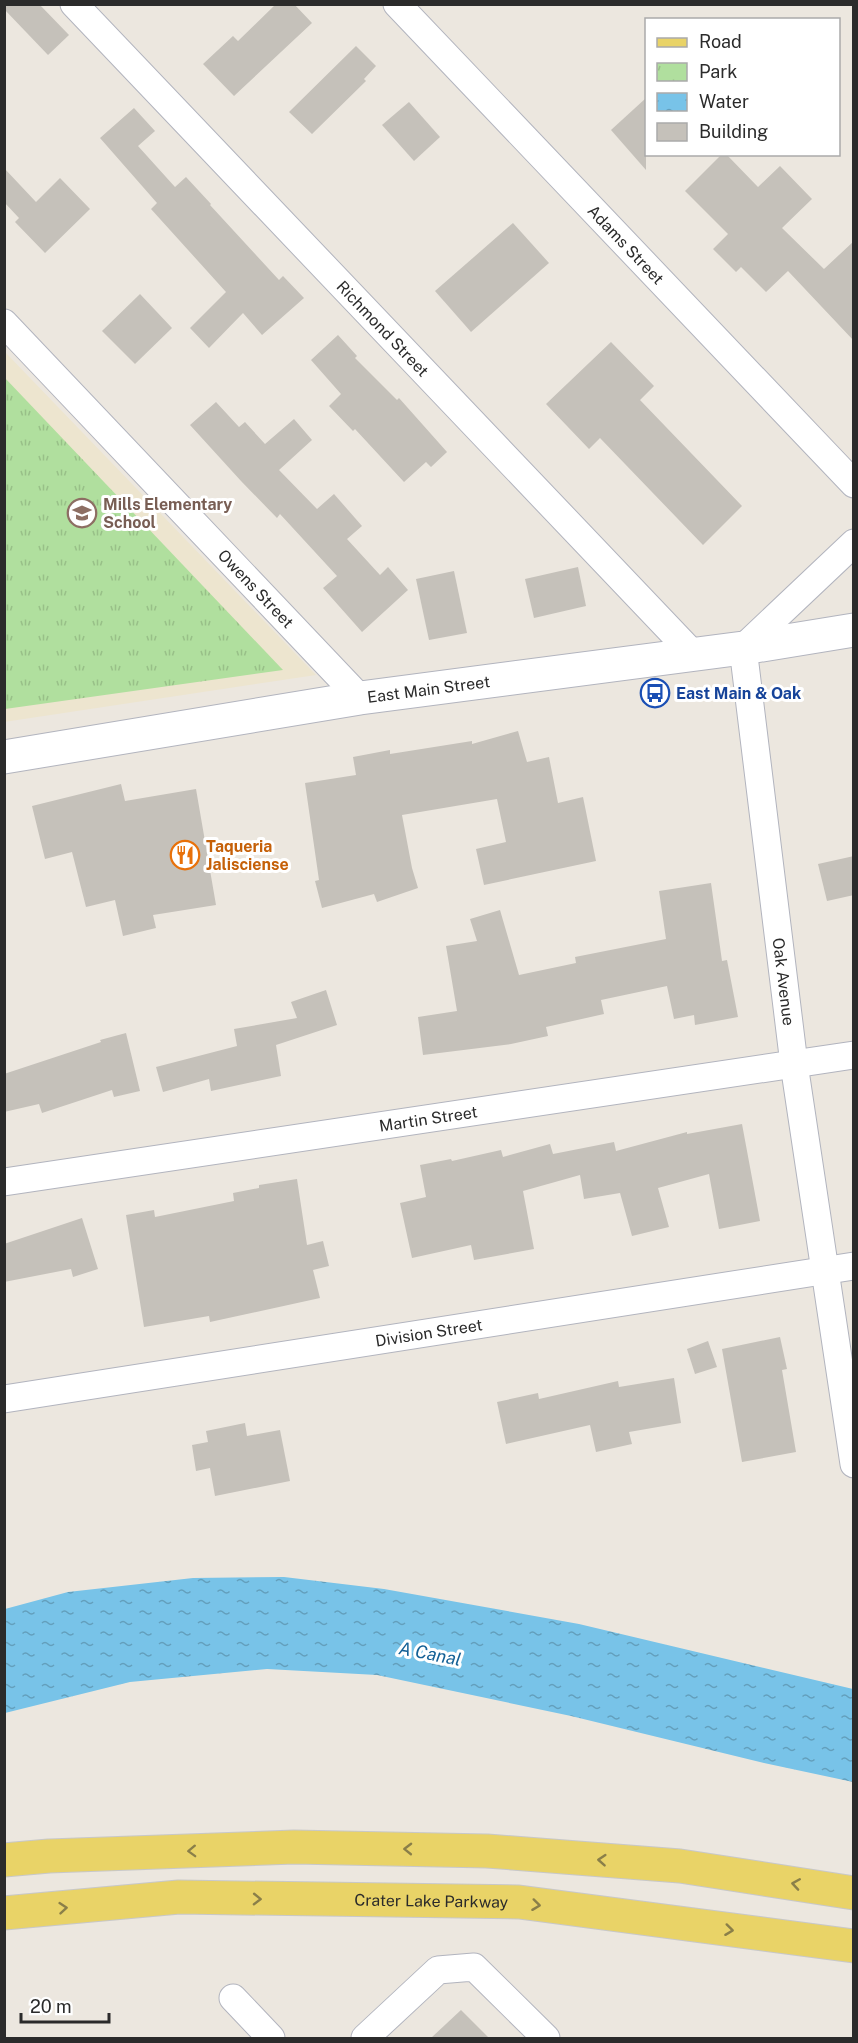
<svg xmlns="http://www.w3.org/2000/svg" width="858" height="2043" font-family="'Public Sans',sans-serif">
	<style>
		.education { fill: #ede5cf }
		.park { fill: url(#park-tufts) }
		.water { fill: url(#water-ripples) }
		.building { fill: #c5c1ba }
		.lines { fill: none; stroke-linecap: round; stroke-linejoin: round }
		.minor-casing { stroke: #b2b4be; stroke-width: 29 }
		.tertiary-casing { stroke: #b2b4be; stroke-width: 35 }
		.primary-casing { stroke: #c8c8c8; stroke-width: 35 }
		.minor { stroke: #fff; stroke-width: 27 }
		.tertiary { stroke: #fff; stroke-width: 33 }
		.primary { stroke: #e9d367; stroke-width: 33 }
		.oneway { stroke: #8a7f49 }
		.labels { text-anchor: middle; stroke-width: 6; stroke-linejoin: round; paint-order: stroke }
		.street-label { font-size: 16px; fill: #2b2b2b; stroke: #fff }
		.education-label { font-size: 16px; font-weight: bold; fill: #785e54; stroke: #fff; text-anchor: start }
		.transit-label { font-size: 16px; font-weight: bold; fill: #164399; stroke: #fff; text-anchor: start }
		.food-label { font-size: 16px; font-weight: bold; fill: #c56008; stroke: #fff; text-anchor: start }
		.water-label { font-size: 18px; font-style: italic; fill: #156196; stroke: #fff }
	</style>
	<defs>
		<pattern id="park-tufts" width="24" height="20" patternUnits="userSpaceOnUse" patternTransform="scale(1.5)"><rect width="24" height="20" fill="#b0df9e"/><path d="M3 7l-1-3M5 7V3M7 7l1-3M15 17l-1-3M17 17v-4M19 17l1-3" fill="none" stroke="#98c088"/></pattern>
		<pattern id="water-ripples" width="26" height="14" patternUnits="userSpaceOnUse" patternTransform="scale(1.5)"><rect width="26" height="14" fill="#78c3e8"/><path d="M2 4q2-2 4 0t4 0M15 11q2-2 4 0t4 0" fill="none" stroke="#639fbc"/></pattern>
	</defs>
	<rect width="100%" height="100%" fill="#ece7df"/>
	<polygon class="education" points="5,352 316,675 4,722"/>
	<polygon class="park" points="5,378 283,670 5,709"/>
	<polygon class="water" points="284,1577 384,1589 579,1624 853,1689 853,1782 764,1763 571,1716 377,1675 267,1669 130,1682 5,1713 5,1609 68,1592 193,1578"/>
	<g class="building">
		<polygon points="4,4 39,4 69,35 48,55 4,9"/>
		<polygon points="276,4 294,4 312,23 234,96 203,64 233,36 238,41"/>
		<polygon points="356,46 376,66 364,79 366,81 312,134 289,112"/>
		<polygon points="646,98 646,170 611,130"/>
		<polygon points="409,102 440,137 414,161 382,125"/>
		<polygon points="134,108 155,131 138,146 175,187 186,177 211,204 210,205 279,280 283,276 304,298 262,335 243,313 209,348 190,328 226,292 151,209 157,203 100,138"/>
		<polygon points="722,154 726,154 758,187 780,166 812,199 782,228 824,269 854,241 854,341 788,271 766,292 741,267 736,272 713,249 728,234 685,191"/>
		<polygon points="4,168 36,202 60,178 90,209 45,253 15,222 19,218 4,202"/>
		<polygon points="513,223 549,263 471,332 435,291"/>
		<polygon points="140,294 172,328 135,364 102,331"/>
		<polygon points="338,335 357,356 355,358 397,400 399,398 447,452 431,467 426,462 404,482 355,429 353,431 329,406 341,394 311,360"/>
		<polygon points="611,342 654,386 640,400 742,506 703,545 600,438 589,449 546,404"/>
		<polygon points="216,402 239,427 245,422 265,444 294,419 312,440 279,470 317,509 334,494 362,526 347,539 380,575 388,567 408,590 362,632 323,588 337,576 280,514 277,518 241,481 190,425"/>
		<polygon points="578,567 586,606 534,618 525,579"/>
		<polygon points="454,571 467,633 429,640 416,579"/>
		<polygon points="518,731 527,762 549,757 558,803 583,797 596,861 484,885 476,849 506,842 497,799 402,815 412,868 418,888 377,902 374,894 322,908 315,881 319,880 305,783 356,775 353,757 390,750 390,754 472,741 472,744"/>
		<polygon points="121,784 125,801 196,789 216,905 153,915 156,928 123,936 115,900 86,907 72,852 45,859 32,806"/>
		<polygon points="854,856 854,895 827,901 818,864"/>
		<polygon points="711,883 722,961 727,960 738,1017 695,1025 694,1015 674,1019 667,986 601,1000 604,1014 546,1027 548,1036 511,1044 423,1055 418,1017 457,1011 446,946 477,941 470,919 500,910 519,975 576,963 575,957 666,939 659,891"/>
		<polygon points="326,990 337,1025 276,1045 281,1076 211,1091 209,1079 163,1092 156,1067 237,1046 234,1029 297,1018 291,1002"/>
		<polygon points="126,1033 140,1091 114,1097 112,1090 42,1113 39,1104 4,1112 4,1074 101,1042 100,1040"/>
		<polygon points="742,1124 760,1221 719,1229 709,1174 658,1188 669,1227 632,1236 620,1193 584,1199 580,1175 523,1191 534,1249 474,1260 471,1245 412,1258 400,1203 426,1197 420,1165 451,1159 452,1161 501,1150 503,1157 550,1144 553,1154 614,1142 616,1151 687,1132 687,1134"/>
		<polygon points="297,1179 307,1245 323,1241 329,1266 313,1270 320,1298 210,1322 209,1316 144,1327 126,1215 154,1210 155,1217 234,1201 233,1193 259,1188 259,1185"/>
		<polygon points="82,1218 98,1269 73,1277 71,1269 4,1282 4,1244"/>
		<polygon points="780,1337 787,1369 782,1370 796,1452 742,1462 722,1349"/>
		<polygon points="708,1341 717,1367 695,1374 687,1349"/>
		<polygon points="674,1378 681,1423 629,1432 632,1444 596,1452 590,1425 506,1444 497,1402 538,1393 539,1399 618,1381 619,1387"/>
		<polygon points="245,1423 247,1436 280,1430 290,1481 215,1496 210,1468 196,1471 192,1445 208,1442 206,1431"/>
		<polygon points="461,2010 489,2038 431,2038"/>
	</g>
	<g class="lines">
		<g class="minor-casing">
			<g id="minor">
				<path id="s1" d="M74 4 693 654"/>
				<path id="s2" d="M397 4 854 484"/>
				<path id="s3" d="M4 323 360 698"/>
				<path id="s4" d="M854 543 743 648 794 1064 854 1464"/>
				<path id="s5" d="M4 1182 854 1055"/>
				<path id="s6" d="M4 1399 854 1266"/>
				<polyline points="233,1998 271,2038"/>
				<polyline points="365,2038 438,1970 474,1967 546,2038"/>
			</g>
		</g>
		<g class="tertiary-casing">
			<g id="tertiary">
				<path id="s7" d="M4 757 360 698 743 648 854 630"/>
			</g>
		</g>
		<g class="primary-casing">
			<g id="primary">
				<polyline points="4,1860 49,1856 294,1847 487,1851 680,1866 854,1893"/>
				<path id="s8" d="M4 1913 179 1897 519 1902 854 1946"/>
			</g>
		</g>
		<use href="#minor" class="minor"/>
		<use href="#tertiary" class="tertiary"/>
		<use href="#primary" class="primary"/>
	</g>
	<defs><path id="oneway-chevron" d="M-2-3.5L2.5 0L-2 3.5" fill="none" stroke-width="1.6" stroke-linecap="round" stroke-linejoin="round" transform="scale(1.5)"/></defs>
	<g class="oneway">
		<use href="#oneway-chevron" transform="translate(408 1849) rotate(-179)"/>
		<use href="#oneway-chevron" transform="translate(192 1851) rotate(178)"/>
		<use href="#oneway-chevron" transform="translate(602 1860) rotate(-176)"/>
		<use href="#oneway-chevron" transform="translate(796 1884) rotate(-171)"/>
		<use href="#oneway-chevron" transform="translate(257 1899) rotate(1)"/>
		<use href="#oneway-chevron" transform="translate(536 1905) rotate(7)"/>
		<use href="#oneway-chevron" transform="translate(63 1908) rotate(-5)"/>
		<use href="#oneway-chevron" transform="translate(729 1930) rotate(7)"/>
	</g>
	<defs>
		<g id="school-ring" transform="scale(1.5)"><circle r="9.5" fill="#fff" stroke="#8d6e63" stroke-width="1.5"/><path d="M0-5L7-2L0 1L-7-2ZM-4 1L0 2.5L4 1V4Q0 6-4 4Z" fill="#8d6e63"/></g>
		<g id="bus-ring" transform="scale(1.5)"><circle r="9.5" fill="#fff" stroke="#1a4fb4" stroke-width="1.5"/><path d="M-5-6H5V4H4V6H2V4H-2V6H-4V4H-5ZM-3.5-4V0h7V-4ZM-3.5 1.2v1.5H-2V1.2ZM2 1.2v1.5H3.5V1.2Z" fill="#1a4fb4"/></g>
		<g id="restaurant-ring" transform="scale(1.5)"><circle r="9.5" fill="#fff" stroke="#e8710a" stroke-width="1.5"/><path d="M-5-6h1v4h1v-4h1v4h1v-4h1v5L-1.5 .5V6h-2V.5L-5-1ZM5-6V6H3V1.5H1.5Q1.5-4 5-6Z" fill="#e8710a"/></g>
	</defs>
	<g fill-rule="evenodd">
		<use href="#school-ring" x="82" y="513"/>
		<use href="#bus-ring" x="655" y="693"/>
		<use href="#restaurant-ring" x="185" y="855"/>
	</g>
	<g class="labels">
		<g class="street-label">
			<text dy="6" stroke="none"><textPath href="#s2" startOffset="332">Adams Street</textPath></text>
			<text dy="6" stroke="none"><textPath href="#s1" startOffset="448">Richmond Street</textPath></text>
			<text dy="6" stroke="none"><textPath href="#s3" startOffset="366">Owens Street</textPath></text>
			<text dy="6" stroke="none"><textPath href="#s7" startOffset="430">East Main Street</textPath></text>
			<text dy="6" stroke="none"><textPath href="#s4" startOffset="489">Oak Avenue</textPath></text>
			<text dy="6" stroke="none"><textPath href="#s5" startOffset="429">Martin Street</textPath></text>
			<text dy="6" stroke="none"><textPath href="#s6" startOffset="430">Division Street</textPath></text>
			<text dy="6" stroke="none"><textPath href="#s8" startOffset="428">Crater Lake Parkway</textPath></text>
		</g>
		<g class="education-label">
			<text x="103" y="510">Mills Elementary<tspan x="103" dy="18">School</tspan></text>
		</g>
		<g class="transit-label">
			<text x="676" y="699">East Main &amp; Oak</text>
		</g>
		<g class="food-label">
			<text x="206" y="852">Taqueria<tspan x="206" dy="18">Jalisciense</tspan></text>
		</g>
		<g class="water-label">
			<text transform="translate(430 1654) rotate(11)" y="6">A Canal</text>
		</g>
	</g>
	<rect width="858" height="2043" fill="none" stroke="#2b2b2b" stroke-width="12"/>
	<rect x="645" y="18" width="195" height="138" fill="#ffffff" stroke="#aaaaaa" stroke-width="1.5"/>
	<rect x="657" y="38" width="30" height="9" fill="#e9d367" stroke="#aaaaaa" stroke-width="1.5"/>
	<text x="699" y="48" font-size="18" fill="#2b2b2b">Road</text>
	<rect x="657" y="63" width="30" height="18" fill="url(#park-tufts)" stroke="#aaaaaa" stroke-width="1.5"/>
	<text x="699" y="78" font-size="18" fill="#2b2b2b">Park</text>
	<rect x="657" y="93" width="30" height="18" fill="url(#water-ripples)" stroke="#aaaaaa" stroke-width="1.5"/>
	<text x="699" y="108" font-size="18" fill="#2b2b2b">Water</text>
	<rect x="657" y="123" width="30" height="18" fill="#c5c1ba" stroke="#aaaaaa" stroke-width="1.5"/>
	<text x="699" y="138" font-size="18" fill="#2b2b2b">Building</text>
	<path d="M21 2013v9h88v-9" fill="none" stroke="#2b2b2b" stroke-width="3"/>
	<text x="30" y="2013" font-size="18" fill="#2b2b2b" stroke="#ffffff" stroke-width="4.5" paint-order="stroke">20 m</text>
</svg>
